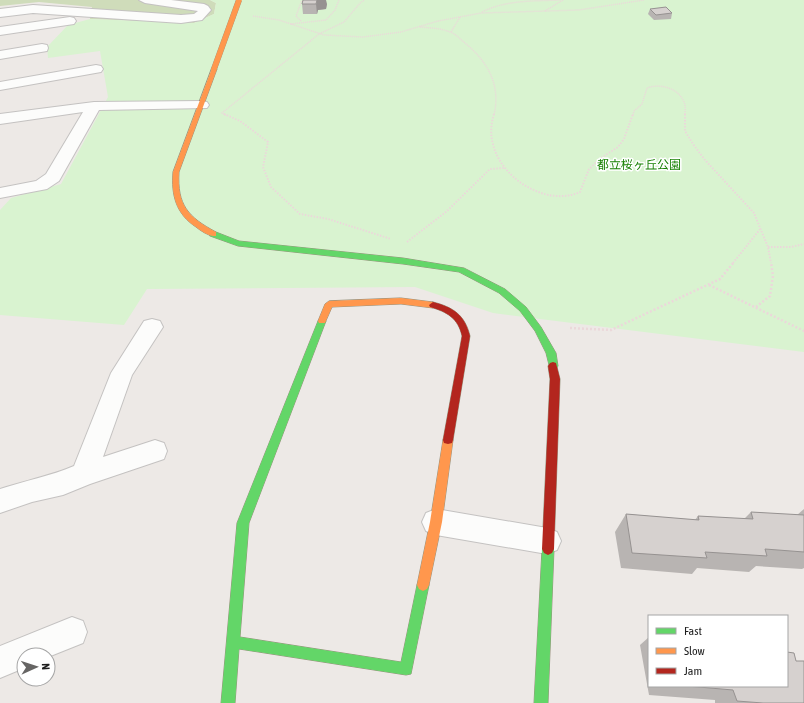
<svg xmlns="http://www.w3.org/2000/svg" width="804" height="703" font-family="'Asap Condensed','Noto Sans JP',sans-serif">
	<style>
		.forest { fill: #cfdcba }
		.park { fill: #d9f3d0 }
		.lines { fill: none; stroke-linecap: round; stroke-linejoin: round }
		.street-casing { stroke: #c4c2c1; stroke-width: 2 }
		.fast-casing { stroke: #98937e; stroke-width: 1 }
		.slow-casing { stroke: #98937e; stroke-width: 1 }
		.jam-casing { stroke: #98937e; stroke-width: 1 }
		.path-far2 { stroke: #ebd8da; stroke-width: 1.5; stroke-dasharray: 1 1; stroke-linecap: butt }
		.path-far1 { stroke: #ebd8da; stroke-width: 2; stroke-dasharray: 1.5 1.5; stroke-linecap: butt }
		.path { stroke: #ebd8da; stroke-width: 2.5; stroke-dasharray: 2 2; stroke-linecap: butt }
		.street { fill: #fcfcfb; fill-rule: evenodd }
		.fast { fill: #63d668; fill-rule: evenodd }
		.slow { fill: #ff974d; fill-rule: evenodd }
		.jam { fill: #b3261e; fill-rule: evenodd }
		.slow-bridge-casing { stroke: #98937e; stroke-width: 6; stroke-linecap: butt }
		.slow-bridge { stroke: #ff974d; stroke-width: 5.5 }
		.wall { fill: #b8b4b2 }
		.shaded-wall { fill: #969291 }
		.building { fill: #d6d1cf; stroke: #969291 }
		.labels { text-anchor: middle; stroke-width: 3; stroke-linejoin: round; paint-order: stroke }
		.far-park-label { font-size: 12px; fill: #1a8206; stroke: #fff }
	</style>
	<rect width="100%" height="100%" fill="#ede9e6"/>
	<polygon class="forest" points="0,0 210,0 216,3 214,14 194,23 90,19 92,7 39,2 0,6"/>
	<polygon class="park" points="210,0 804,0 804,352 493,313 415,287 147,289 124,325 0,315 0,210 11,198 61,184 108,97 100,51 48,58 47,47 68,25 90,19 194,23 214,14 216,3"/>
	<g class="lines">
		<g class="street-casing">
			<g id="street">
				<polygon points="139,0 171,0 204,4 208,6 211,10 202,20 181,23 33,13 0,17 0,9 33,5 181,15 194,14 198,11 145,3"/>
				<polygon points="70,17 74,18 76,21 74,24 0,35 0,27"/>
				<polygon points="42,44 47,45 48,48 47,51 0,59 0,51"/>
				<polygon points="96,65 101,66 103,69 101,72 0,90 0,82"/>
				<polygon points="202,101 207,102 209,105 207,108 99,110 59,181 47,189 0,198 0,188 36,181 46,174 83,112 0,124 0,114 94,102"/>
				<path d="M152 319 160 321 163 327 132 375 103 457 155 440 164 443 167 451 164 459 90 484 63 495 32 502 0 513V489C24 481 51 476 74 466L111 373 144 321Z"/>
				<polygon points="436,509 547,528 557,532 561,541 557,550 547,554 436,535 426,531 422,522 426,513"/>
				<polygon points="72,617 83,621 87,632 83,643 48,657 48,655 24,655 24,668 0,678 0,646"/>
			</g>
		</g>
		<g class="fast-casing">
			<g id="fast">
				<polygon points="210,232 216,232 239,241 403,258 464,268 505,289 526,307 541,327 556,353 558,366 556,369 550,369 546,353 535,331 520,311 499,293 459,272 403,264 238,246 210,236"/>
				<polygon points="322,318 326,321 249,523 240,637 401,662 417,585 419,581 423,579 427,581 429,585 412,669 411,674 406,675 239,649 235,703 221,703 237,523 318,321"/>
				<polygon points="548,543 552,545 554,549 548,703 534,703 542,549 544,545"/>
			</g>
		</g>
		<g class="slow-casing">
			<g id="slow">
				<path d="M212 68 217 69 179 172C177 205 188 217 216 232V236H213C207 235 201 231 196 227 176 214 171 195 173 172Z"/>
				<polygon points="401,298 433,302 437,305 433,308 401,304 332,307 325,323 319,323 318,321 325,304 329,301"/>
				<polygon points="448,436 452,437 453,440 442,522 429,585 427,589 423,591 419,589 417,585 430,522 443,440 444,437"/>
			</g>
		</g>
		<g class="jam-casing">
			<g id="jam">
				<path d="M433 302C453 307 465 315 470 336L453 440 452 443 448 444 444 443 443 440 462 336C458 318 447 312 430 307L429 305Z"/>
				<polygon points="553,362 556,363 560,379 554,549 552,553 548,555 544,553 542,549 550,379 548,366 550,363"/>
			</g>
		</g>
		<g class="path-far2">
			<polyline points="545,11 563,0"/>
			<path d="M482 12C505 0 535 1 561 0"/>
			<polyline points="253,16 279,20 324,35 363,37 401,32 438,21 481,13 579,10 644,0"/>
			<polyline points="301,21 296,16 302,0"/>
			<polyline points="291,24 326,20 335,10 339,0"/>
			<path d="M420 27C430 28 441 28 450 32 456 34 460 39 465 43 488 62 501 85 494 115"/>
			<polyline points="451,32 460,17"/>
			<polyline points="226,115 222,113 319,34 344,22 361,2 365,0"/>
			<path d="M633 115 634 111 642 104 647 88C661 83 678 88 684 102 686 106 685 111 685 115"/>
		</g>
		<g class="path-far1">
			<polyline points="224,114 240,121 268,142 263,167 271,187 300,214 328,219 391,239"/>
			<path d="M494 114C491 124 490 134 493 144 501 179 547 207 580 192L589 169 601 158 618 147 624 139 633 114"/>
			<polyline points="685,114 685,131 693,144 705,160 754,213 768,247 771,263"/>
			<polyline points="407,242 447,211 490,169 504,168"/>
			<polyline points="768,247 791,247 804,244"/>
			<polyline points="733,263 761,228"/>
		</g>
		<g class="path">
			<polyline points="709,285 804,331"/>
			<polyline points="756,307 770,296 773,276 771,262"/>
			<polyline points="570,328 611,330 720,279 734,262"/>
		</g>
		<use href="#street" class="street"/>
		<use href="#fast" class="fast"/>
		<use href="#slow" class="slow"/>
		<use href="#jam" class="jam"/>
		<g class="slow-bridge-casing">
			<polyline id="slow-bridge" points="214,69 239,0"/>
		</g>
		<use href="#slow-bridge" class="slow-bridge"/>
	</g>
	<g class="wall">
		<polygon points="302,4 327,4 326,9 318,10 317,14 303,14"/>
		<polygon points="650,9 672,13 671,19 654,20 648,14"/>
		<polygon points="804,509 804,568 802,569 756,566 749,572 697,568 692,574 621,568 615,532 626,514 695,520 698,516 744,519 751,512 797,515"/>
		<polygon points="649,637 649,686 787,686 796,661 804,703 715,703 715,700 649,695 640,645"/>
	</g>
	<polygon class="shaded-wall" points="317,0 326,0 327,4 326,9 318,10 317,14 316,4"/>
	<g class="building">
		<polygon points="303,0 319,0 317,0 316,4 302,4"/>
		<polygon points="666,7 672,13 656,15 650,9"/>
		<polygon points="751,512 804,515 804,552 765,549 767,556 705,552 707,558 632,553 626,514 699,520 698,516 753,519"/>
		<polygon points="787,652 794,653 796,661 804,661 804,703 763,703 737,701 733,690 687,686 787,686"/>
	</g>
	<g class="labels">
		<g class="far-park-label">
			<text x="639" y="169">都立桜ヶ丘公園</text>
		</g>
	</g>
	<rect x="648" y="615" width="140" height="72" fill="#ffffff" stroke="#a5a5a5"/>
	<rect x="656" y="628" width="20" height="6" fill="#63d668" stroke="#a5a5a5"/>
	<text x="684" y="635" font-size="12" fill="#1e1e1e">Fast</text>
	<rect x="656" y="648" width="20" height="6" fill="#ff974d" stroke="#a5a5a5"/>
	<text x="684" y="655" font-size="12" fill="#1e1e1e">Slow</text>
	<rect x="656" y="668" width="20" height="6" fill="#b3261e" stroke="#a5a5a5"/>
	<text x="684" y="675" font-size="12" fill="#1e1e1e">Jam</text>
	<g transform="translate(36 667) rotate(87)"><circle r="19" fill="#ffffff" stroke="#a5a5a5"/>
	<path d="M0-3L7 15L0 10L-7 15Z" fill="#666564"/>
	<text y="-6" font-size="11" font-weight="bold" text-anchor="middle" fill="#1e1e1e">N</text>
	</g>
</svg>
